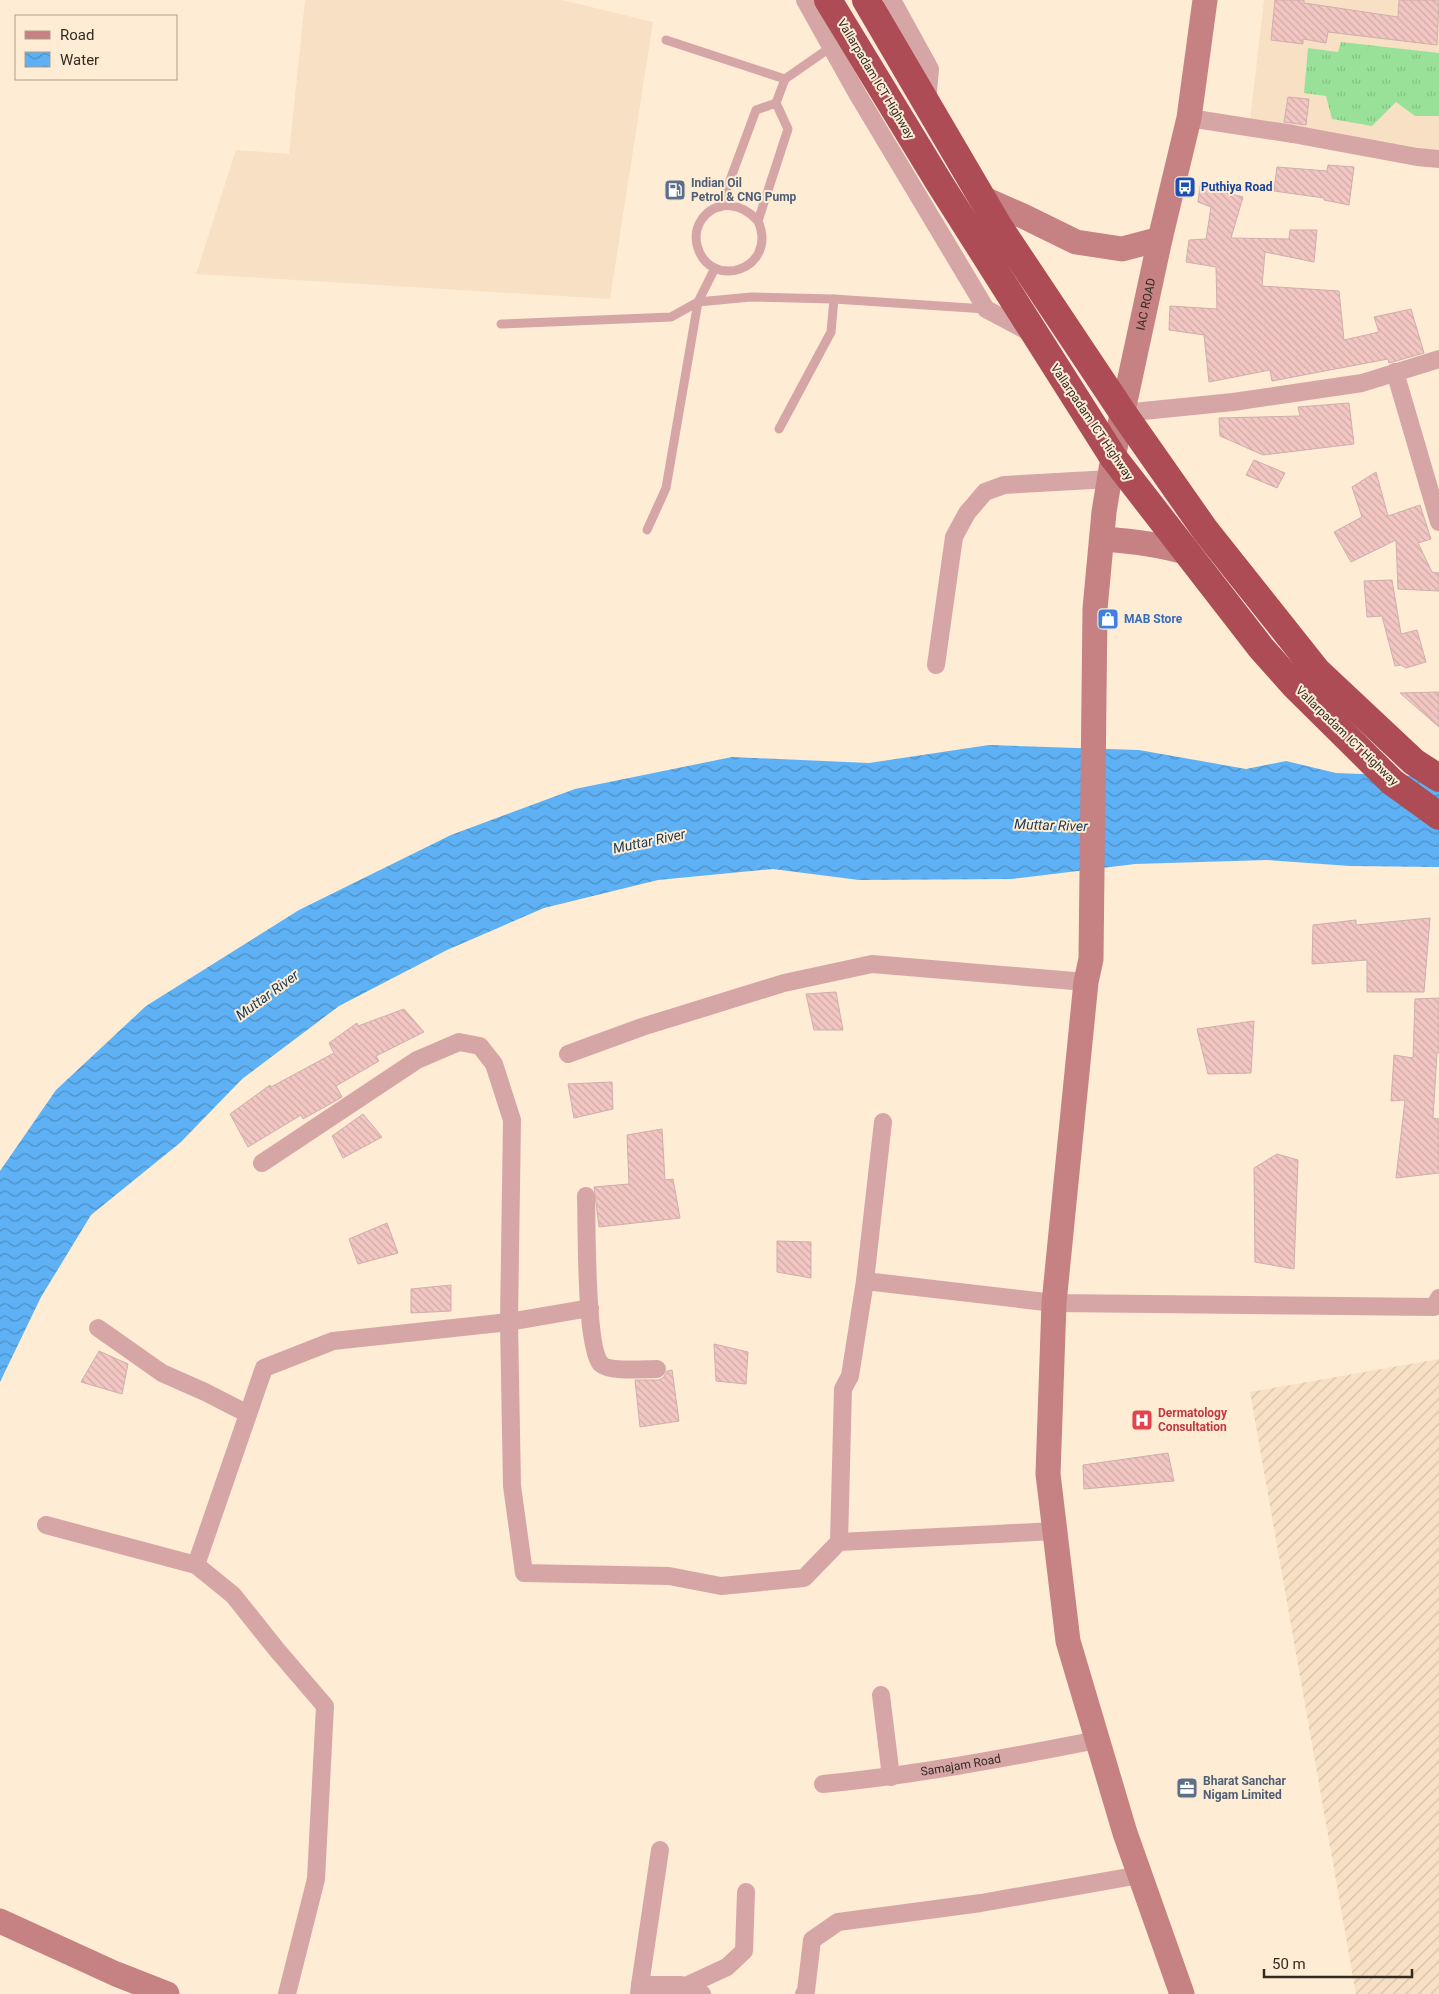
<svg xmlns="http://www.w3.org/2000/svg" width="1439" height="1994" font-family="Roboto,sans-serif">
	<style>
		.built { fill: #f8e0c4 }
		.industrial { fill: url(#industrial-furrows) }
		.grass { fill: url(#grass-tufts) }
		.water { fill: url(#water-waves) }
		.building { fill: url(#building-back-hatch); stroke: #cfafad }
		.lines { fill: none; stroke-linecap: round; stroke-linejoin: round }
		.lane { stroke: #d6a6a7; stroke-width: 9 }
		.street { stroke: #d6a6a7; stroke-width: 18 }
		.secondary { stroke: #c68183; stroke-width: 25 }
		.highway { stroke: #ad4c54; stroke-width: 28 }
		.labels { text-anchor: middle; stroke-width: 4; stroke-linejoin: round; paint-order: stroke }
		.street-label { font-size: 12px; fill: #322b22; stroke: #ffecd5 }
		.service-label { font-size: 12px; font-weight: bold; fill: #4e5e75; stroke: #ffecd5; text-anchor: start }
		.transit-label { font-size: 12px; font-weight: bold; fill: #164399; stroke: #ffecd5; text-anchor: start }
		.shop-label { font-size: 12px; font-weight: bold; fill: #366cbe; stroke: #ffecd5; text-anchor: start }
		.health-label { font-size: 12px; font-weight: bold; fill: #be3a42; stroke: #ffecd5; text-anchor: start }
		.water-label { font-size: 14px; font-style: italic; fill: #173a56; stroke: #ffecd5 }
	</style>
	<defs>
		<pattern id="industrial-furrows" width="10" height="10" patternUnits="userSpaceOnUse" patternTransform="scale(1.25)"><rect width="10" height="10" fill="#f8e0c4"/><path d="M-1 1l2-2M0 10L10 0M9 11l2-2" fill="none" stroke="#d5c0a8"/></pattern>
		<pattern id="grass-tufts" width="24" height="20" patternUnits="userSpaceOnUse" patternTransform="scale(1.25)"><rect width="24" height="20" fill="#99e199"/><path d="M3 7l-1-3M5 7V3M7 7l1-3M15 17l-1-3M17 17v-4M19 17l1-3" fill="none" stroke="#84c184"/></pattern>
		<pattern id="water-waves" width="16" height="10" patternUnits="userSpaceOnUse" patternTransform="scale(1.25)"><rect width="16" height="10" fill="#5db1f4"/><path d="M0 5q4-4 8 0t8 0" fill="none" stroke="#4d90c5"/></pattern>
		<pattern id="building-back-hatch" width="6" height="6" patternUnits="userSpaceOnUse" patternTransform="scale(1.25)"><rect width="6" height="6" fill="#f2c6c2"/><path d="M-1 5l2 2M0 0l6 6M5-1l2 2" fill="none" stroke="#d0aaa6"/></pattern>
	</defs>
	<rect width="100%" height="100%" fill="#ffecd5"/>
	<g class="built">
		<polygon points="305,0 562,0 653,22 610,299 196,274 236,150 289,154"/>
		<polygon points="1264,0 1439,0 1439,152 1250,121"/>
	</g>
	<polygon class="industrial" points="1439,1359 1439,1994 1356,1994 1250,1392"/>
	<polygon class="grass" points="1341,42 1439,53 1439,116 1415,116 1396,102 1372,126 1332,119 1326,96 1304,93 1308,48 1338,52"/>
	<polygon class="water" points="989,745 1139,750 1246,769 1286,761 1336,773 1439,777 1439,867 1350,866 1267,860 1135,864 1012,879 859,880 773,869 658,880 544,908 447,950 339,1006 242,1079 181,1142 91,1215 41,1297 0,1382 0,1171 56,1090 146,1006 299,910 451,835 575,789 732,757 869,763"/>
	<g class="building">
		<polygon points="1275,0 1304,0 1304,3 1398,17 1399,0 1439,0 1437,45 1328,32 1326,43 1303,39 1303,44 1271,40"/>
		<polygon points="1288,97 1309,99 1306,125 1284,122"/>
		<polygon points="1328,165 1354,167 1349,205 1324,200 1324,198 1274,191 1277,167 1327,171"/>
		<polygon points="1200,186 1243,197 1231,238 1289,239 1290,230 1317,230 1314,262 1265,252 1262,286 1339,291 1344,340 1379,332 1374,317 1411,309 1424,353 1389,363 1388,359 1272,381 1270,370 1209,382 1204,335 1169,330 1170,306 1217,309 1216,267 1186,262 1189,240 1206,239 1211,207 1198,202"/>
		<polygon points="1349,403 1354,444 1263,455 1220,436 1219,418 1300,416 1298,407"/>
		<polygon points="1254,460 1285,473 1277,488 1246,475"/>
		<polygon points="1376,472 1388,516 1420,505 1431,539 1418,543 1432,572 1439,573 1439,591 1398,589 1396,540 1351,562 1334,532 1362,517 1352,487"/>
		<polygon points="1392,580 1401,634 1417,630 1426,662 1406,668 1401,665 1395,666 1382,616 1367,617 1364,581"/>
		<polygon points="1439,692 1439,727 1400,693"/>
		<polygon points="1430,918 1424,992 1367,992 1367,960 1312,964 1313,925 1356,920 1356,925"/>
		<polygon points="836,992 843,1030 814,1030 806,994"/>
		<polygon points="1439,998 1439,1053 1437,1053 1433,1118 1439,1119 1439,1173 1396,1178 1405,1100 1391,1101 1394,1055 1413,1058 1415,999"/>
		<polygon points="404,1009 424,1032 376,1056 379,1061 336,1086 342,1097 337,1100 303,1119 301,1115 248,1147 230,1114 270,1085 271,1087 334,1053 329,1043 357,1023 358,1026"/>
		<polygon points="1254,1021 1251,1073 1208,1074 1197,1029"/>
		<polygon points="612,1082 613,1109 574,1118 568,1084"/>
		<polygon points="363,1114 382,1137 343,1158 332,1136"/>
		<polygon points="662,1129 665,1180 673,1179 680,1218 599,1227 594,1187 629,1184 627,1135"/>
		<polygon points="1277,1154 1298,1160 1294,1269 1255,1262 1254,1168"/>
		<polygon points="387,1223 398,1253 358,1264 349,1239"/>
		<polygon points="777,1241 811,1242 811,1278 777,1272"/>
		<polygon points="451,1285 451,1311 411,1313 411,1289"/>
		<polygon points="714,1344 748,1352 746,1384 716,1381"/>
		<polygon points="99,1351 128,1364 122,1394 81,1382"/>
		<polygon points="672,1370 679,1421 640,1427 635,1380 658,1380 663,1378 667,1371"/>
		<polygon points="1168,1453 1174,1481 1084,1489 1083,1465"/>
	</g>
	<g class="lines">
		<g class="lane">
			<polyline points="666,40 785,79 831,47"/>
			<polyline points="720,207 756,110 776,103"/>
			<path d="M758 221C743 204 718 198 702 219 697 226 695 236 697 245 709 292 779 270 758 221L788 129 776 103 785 79"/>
			<polyline points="501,324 671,317 698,302 751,297 834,299 986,309"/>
			<polyline points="779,429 831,332 834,299"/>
			<polyline points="647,530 666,488 698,302 715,268"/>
		</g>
		<g class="street">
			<polyline points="805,0 858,95 986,309 1033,334"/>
			<polyline points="892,0 930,69 927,102"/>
			<polyline points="1189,118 1293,134 1417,157 1439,159"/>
			<polyline points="1395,372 1439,522"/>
			<polyline points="1123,413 1233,402 1362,383 1439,359"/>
			<polyline points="936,665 954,537 967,513 985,492 1004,485 1110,479"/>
			<polyline points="568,1054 642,1027 784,983 872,964 1086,982"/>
			<polyline points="262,1163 417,1060 459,1042 480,1046 494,1064 512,1120 509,1322 512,1486 524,1573 669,1576 721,1586 804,1578 839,1542 1055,1531"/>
			<path d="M586 1196C587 1225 585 1347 601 1364 609 1372 644 1369 657 1369"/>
			<polyline points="865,1281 1054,1303 1434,1307 1439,1298"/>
			<polyline points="98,1328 162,1373 205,1392 248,1414"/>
			<polyline points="46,1525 196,1565"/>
			<polyline points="839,1542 843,1389 850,1376 865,1281 883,1122"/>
			<polyline points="881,1695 891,1777"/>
			<path id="s1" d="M823 1784C916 1775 1006 1758 1097 1740"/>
			<polyline points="640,1985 660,1850"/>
			<polyline points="686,1986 727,1967 744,1951 746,1892"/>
			<polyline points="287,1994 316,1879 325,1706 277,1650 233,1595 196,1565 264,1368 333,1341 509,1322 590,1308"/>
			<polyline points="639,1994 640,1985 681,1985 702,1994"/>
			<polyline points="804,1994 806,1991 812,1940 838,1922 981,1903 1140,1875"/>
		</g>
		<g class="secondary">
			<polyline points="982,198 1023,216 1076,242 1122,249 1160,239"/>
			<path d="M1102 539C1131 541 1160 544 1188 553"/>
			<polyline points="0,1921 116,1974 167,1994"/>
			<path id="s2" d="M1182 1994 1125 1833 1068 1641 1048 1474 1054 1303 1086 982 1091 959 1095 609 1104 512 1113 457 1160 239 1189 118 1205 0"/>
		</g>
		<g class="highway">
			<polyline points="828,0 940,184 1113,457 1261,648 1294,685 1392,782 1439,816"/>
			<polyline points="866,0 999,227 1123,413 1205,530 1317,671 1414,762 1439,778"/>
		</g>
	</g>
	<defs>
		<g id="bus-square" transform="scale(1.125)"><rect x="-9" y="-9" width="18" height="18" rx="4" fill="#1a4fb4" stroke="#ffecd5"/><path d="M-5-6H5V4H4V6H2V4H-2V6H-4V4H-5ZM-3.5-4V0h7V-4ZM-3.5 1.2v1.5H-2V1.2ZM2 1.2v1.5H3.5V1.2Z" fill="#fff"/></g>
		<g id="fuel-square" transform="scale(1.125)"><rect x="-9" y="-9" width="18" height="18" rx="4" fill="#5c6f8a" stroke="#ffecd5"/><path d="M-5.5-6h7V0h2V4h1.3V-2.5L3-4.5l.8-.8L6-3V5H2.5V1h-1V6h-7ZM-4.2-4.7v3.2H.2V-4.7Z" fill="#fff"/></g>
		<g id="shop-square" transform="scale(1.125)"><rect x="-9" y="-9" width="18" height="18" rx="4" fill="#3f7fe0" stroke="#ffecd5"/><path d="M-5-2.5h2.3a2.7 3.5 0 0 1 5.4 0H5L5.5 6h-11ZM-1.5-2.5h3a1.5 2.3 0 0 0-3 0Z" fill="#fff"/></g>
		<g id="hospital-square" transform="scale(1.125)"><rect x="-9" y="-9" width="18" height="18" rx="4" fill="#e0444e" stroke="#ffecd5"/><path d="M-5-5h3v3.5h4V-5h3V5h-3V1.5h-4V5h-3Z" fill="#fff"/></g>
		<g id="office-square" transform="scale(1.125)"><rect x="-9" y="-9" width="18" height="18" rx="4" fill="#5c6f8a" stroke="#ffecd5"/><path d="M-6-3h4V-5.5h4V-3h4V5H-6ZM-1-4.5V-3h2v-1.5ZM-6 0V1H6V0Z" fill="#fff"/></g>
	</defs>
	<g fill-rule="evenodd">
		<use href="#bus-square" x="1185" y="187"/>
		<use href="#fuel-square" x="675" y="190"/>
		<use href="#shop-square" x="1108" y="619"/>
		<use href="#hospital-square" x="1142" y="1420"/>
		<use href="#office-square" x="1187" y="1788"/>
	</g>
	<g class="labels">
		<g class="street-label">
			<text transform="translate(876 79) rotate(59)" y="4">Vallarpadam ICT Highway</text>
			<text dy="4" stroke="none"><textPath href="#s2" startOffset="1716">IAC ROAD</textPath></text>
			<text transform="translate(1092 422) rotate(56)" y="4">Vallarpadam ICT Highway</text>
			<text transform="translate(1347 736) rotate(44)" y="4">Vallarpadam ICT Highway</text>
			<text dy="4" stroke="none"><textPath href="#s1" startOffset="139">Samajam Road</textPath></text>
		</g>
		<g class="service-label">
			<text x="691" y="187">Indian Oil<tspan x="691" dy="14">Petrol &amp; CNG Pump</tspan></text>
			<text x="1203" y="1785">Bharat Sanchar<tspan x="1203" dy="14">Nigam Limited</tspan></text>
		</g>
		<g class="transit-label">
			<text x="1201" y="191">Puthiya Road</text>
		</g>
		<g class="shop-label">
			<text x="1124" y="623">MAB Store</text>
		</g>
		<g class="health-label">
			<text x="1158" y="1417">Dermatology<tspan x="1158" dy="14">Consultation</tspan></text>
		</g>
		<g class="water-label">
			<text transform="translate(1051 825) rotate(2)" y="5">Muttar River</text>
			<text transform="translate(649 841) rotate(-12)" y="5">Muttar River</text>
			<text transform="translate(267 995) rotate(-36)" y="5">Muttar River</text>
		</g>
	</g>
	<rect x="15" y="15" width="162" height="65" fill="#ffecd5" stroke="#ad9f8d"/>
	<rect x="25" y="31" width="25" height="8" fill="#c68183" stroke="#ad9f8d"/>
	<text x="60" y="40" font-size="15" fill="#322b22">Road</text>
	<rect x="25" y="52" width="25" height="15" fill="url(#water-waves)" stroke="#ad9f8d"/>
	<text x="60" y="65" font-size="15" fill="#322b22">Water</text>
	<path d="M1264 1969v8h148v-8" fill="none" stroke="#322b22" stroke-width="2.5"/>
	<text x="1272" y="1969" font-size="15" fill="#322b22" stroke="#ffecd5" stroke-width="4" paint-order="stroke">50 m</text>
</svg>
